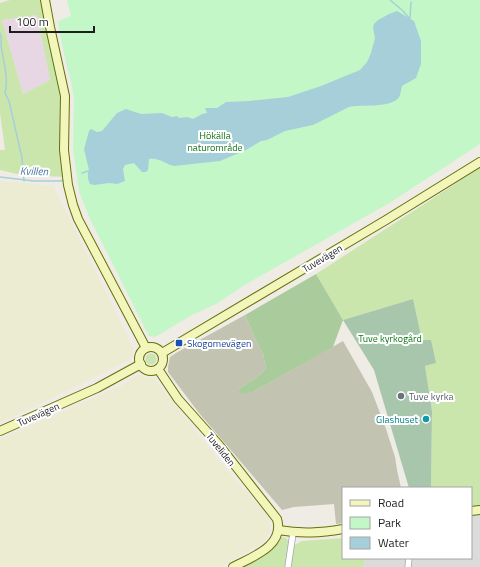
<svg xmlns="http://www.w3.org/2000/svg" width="480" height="567" font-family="'Titillium Web',sans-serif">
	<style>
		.residential { fill: #dcdbdb }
		.industrial { fill: #e7d7e4 }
		.construction { fill: #c3c3b1 }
		.farmland { fill: #ebecd1 }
		.grass { fill: #cae6ad; fill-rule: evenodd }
		.forest { fill: #aacc9c }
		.cemetery { fill: #a7c6ac }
		.park { fill: #c4f7c8 }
		.water { fill: #a7cfda }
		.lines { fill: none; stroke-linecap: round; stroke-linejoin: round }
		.stream { stroke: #a7cfda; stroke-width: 1.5 }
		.street-casing { stroke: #a5a5a5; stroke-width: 7 }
		.secondary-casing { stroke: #66700a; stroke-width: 10 }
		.street { stroke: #fff; stroke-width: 5.5 }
		.secondary { stroke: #f3f6bb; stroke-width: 8 }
		.transit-dot { fill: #1a4fb4; stroke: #fff; stroke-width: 1.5 }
		.worship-dot { fill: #6b7280; stroke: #fff; stroke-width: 1.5 }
		.culture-dot { fill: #0f9aa8; stroke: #fff; stroke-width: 1.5 }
		.labels { text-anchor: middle; stroke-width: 4; stroke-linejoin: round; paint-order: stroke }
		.park-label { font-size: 10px; fill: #117719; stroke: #fff }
		.street-label { font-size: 10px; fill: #1e1e1e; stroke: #fff }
		.transit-label { font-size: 10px; fill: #164399; stroke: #fff; text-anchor: start }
		.worship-label { font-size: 10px; fill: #5b616d; stroke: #fff; text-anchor: start }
		.culture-label { font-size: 10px; fill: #0d838f; stroke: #fff; text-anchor: end }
		.water-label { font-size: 11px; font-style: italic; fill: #4c78a1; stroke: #fff }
	</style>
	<rect width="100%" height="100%" fill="#efebe5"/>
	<polygon class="residential" points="480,514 480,567 363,567 366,558 471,558 471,515"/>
	<polygon class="industrial" points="37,15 50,80 23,94 2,20"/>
	<polygon class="construction" points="245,315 257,343 263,354 266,368 262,373 239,389 253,392 343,341 372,392 386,429 395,457 397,470 401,488 343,488 343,523 336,524 334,504 294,507 282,510 199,413 168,372 168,367 170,357 176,353"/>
	<g class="farmland">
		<polygon points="0,181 53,186 133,348 131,359 27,410 0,422"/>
		<polygon points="140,375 154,379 222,464 269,518 270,532 261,544 220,567 0,567 0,439 123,385 133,377"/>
	</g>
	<g class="grass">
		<path d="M10 0H41L61 97 63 177 17 174 0 170V150H5L0 113V3ZM37 15 50 80 23 94 2 20Z"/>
		<polygon points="480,168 480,506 471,506 471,488 431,488 432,411 425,366 436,363 422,340 413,299 343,320 316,274"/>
		<circle cx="151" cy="359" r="5.5"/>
		<polygon points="282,537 286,538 293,546 302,541 343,538 343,558 366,558 363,567 238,567 265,554 273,547"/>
	</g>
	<polygon class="forest" points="316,274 343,320 333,347 253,392 239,394 239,389 262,373 266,368 263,354 257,343 245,315"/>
	<polygon class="cemetery" points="413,299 422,340 431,340 436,363 425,366 432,411 431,488 409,488 374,370 343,320"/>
	<polygon class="park" points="67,0 480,0 480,144 391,202 243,286 218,303 192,315 155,337 149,336 90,219 79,192 73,149 74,99 71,81 67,67 59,30 58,21 71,16"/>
	<path class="water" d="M397 11 414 21 421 41V64L416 78 402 86C401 89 401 92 400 95 396 109 360 104 349 107L313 125 285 131 267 140 261 141 246 150 220 161 174 166C166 164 158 157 149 159L148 170 146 172H142L134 163 125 165 123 169 125 181 117 184 109 183 94 185 90 184C88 181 87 174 89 170L84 149 89 131 91 129 97 132 102 131 117 113 126 109 141 114 162 113 172 117 177 116 179 118 187 117 193 119 202 114 207 113 205 108H217L226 102 249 101 288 97 321 86 360 70 367 62 371 53 375 38 373 28 374 24 378 20 389 14Z"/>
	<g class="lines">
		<g class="stream">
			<polyline points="390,0 402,10 410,19"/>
			<polyline points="410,18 411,2"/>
			<path d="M0 33C2 38 1 41 1 45 3 62 9 76 5 93L9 101 22 158 24 181"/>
			<polyline points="82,173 91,170"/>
			<polyline points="0,177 34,181 61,181 65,179"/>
		</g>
		<g class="street-casing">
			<g id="street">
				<polyline points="288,567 293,533"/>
				<polyline points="408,567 409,558"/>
			</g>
		</g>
		<g class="secondary-casing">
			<g id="secondary">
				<polyline points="45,0 50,27 65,96 64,150 68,185 73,205 78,219 146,348"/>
				<circle cx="151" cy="359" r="12"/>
				<polyline points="162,353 386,220 480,162"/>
				<path d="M158 369 178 399 219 445 277 519C285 546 252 557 233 567"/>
				<polyline points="0,431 97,388 141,364"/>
				<polyline points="471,511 480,510"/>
				<path d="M278 530C302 534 320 533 343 529"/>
			</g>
		</g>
		<use href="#street" class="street"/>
		<use href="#secondary" class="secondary"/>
	</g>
	<rect class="transit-dot" x="175" y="339" width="8" height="8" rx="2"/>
	<circle class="worship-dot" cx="401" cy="396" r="4"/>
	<circle class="culture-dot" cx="426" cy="419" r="4"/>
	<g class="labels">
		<g class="park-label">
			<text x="215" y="139">Hökälla<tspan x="215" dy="12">naturområde</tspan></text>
			<text x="390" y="342">Tuve kyrkogård</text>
		</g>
		<g class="street-label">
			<text transform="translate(322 258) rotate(-31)" y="4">Tuvevägen</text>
			<text transform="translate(38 414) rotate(-24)" y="4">Tuvevägen</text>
			<text transform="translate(221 449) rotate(51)" y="4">Tuveliden</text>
		</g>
		<g class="transit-label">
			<text x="187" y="347">Skogomevägen</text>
		</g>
		<g class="worship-label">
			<text x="409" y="400">Tuve kyrka</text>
		</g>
		<g class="culture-label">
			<text x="418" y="423">Glashuset</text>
		</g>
		<g class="water-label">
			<text transform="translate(34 171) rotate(1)" y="4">Kvillen</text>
		</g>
	</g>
	<rect x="342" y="487" width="130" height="72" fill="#ffffff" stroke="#a5a5a5"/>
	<rect x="350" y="500" width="20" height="6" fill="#f3f6bb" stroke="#a5a5a5"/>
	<text x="378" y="507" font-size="12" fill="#1e1e1e">Road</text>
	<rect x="350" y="517" width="20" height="12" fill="#c4f7c8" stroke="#a5a5a5"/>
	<text x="378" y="527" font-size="12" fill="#1e1e1e">Park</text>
	<rect x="350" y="537" width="20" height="12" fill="#a7cfda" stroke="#a5a5a5"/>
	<text x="378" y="547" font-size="12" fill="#1e1e1e">Water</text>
	<path d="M10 26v6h84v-6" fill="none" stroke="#1e1e1e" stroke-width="2"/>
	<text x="16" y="26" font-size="12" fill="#1e1e1e" stroke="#ffffff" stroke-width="3" paint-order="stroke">100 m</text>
</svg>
